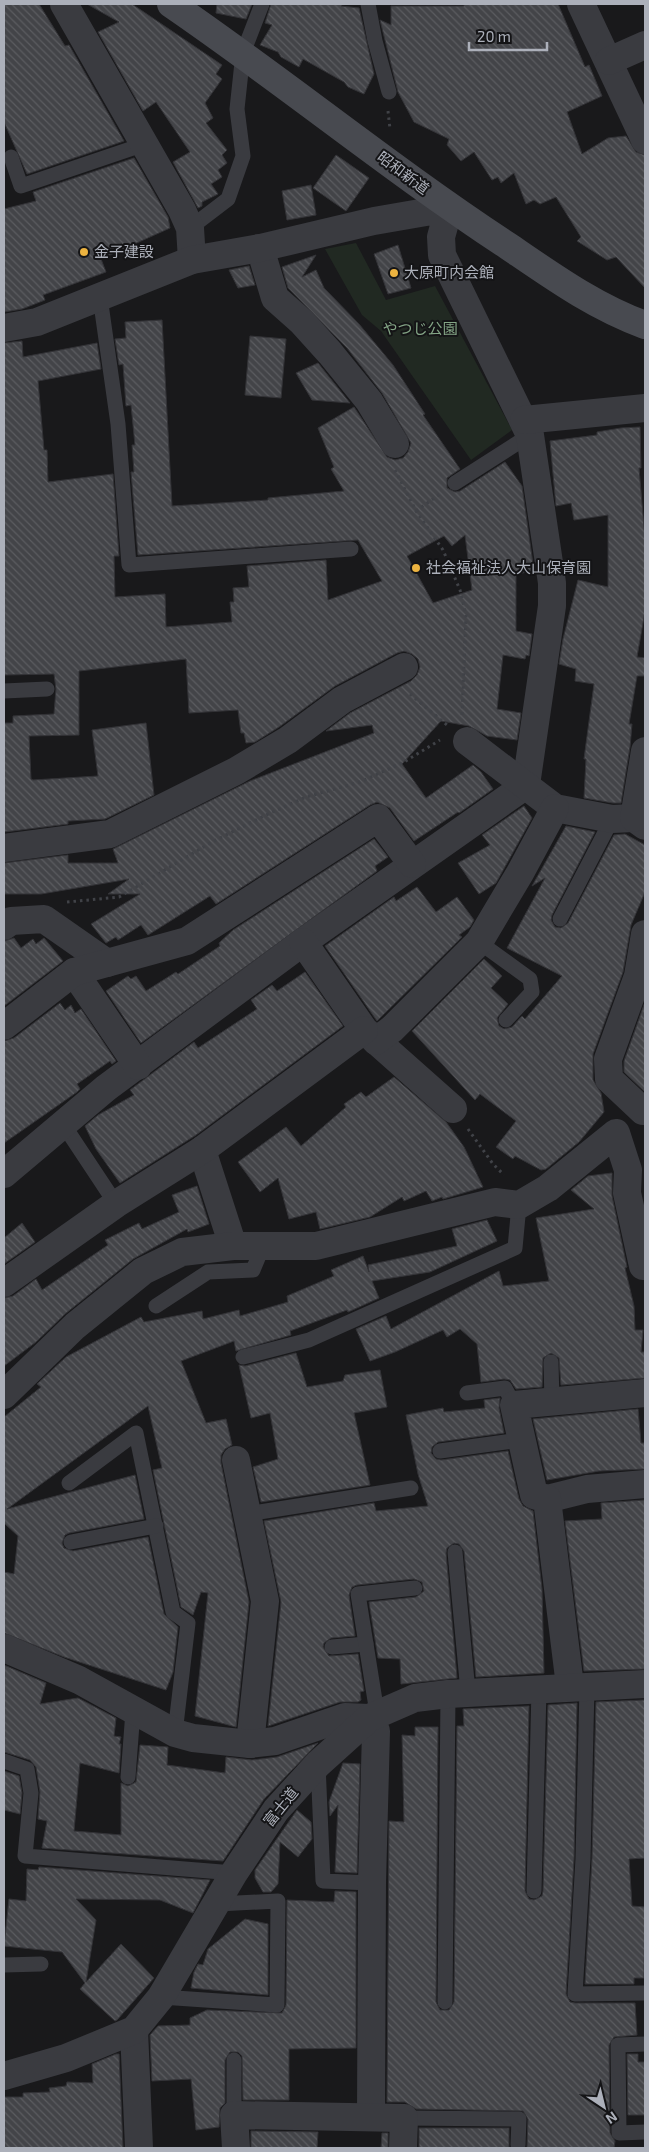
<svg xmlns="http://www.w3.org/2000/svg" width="649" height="2152" font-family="'Exo 2','Noto Sans JP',sans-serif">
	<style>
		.green { fill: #212922 }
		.building { fill: url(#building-back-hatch); stroke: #333337; fill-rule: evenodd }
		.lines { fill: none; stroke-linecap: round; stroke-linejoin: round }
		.path { stroke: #404247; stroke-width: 3; stroke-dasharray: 2.5 4; stroke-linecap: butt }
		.lane { stroke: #3a3b40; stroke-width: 15 }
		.street { stroke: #3a3b40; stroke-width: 28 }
		.secondary { stroke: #484a50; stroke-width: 28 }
		.poi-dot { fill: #ecb340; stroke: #141416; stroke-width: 2 }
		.labels { text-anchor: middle; stroke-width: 4; stroke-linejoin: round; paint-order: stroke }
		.street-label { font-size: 15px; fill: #acb0ba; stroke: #141416 }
		.poi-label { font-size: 15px; fill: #acb0ba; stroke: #141416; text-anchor: start }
		.park-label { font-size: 15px; fill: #84a586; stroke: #141416 }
	</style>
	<defs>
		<pattern id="building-back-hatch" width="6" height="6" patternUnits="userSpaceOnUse" patternTransform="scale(1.25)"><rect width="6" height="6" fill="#434448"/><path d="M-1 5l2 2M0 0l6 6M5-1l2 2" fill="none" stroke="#5b5c60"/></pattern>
	</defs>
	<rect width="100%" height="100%" fill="#19191b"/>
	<polygon class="green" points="356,243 386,300 435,286 512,430 471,460 381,331 362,315 325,249"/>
	<g class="building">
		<polygon points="4,4 39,4 65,46 69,45 124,141 27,174 4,122"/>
		<polygon points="87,4 132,4 222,65 216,74 222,79 205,103 213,118 206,123 227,150 222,155 227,163 218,170 222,177 211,184 218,194 202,202 202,206 198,208 173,162 190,152 156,102 143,111 98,32 119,22"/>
		<polygon points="217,4 252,4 246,19 216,13"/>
		<polygon points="271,4 343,4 341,6 359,8 374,74 364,94 348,87 344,82 303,59 299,67 281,57 278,52 260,45 272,25 265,23"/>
		<polygon points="464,4 558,4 585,67 589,65 602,96 567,112 582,154 608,138 626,136 636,152 645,155 645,288 616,257 607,260 577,241 581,237 556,197 540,204 534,200 526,204 514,173 501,183 498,177 492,180 474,152 461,161 447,145 449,139 414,122 398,92 380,20 391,25 391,6 464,6"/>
		<polygon points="336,155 369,178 346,211 313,188"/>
		<polygon points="134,158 168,217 170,228 101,259 106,272 43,295 45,300 22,309 4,312 4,209 36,201 33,192"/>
		<polygon points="311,185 316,215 287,220 282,191"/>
		<polygon points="398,245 411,288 388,294 374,254"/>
		<path d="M316 255 302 277 316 270 324 288 359 324 393 365 425 414 423 415 460 469 447 478V488L455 492 460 491 505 462 522 486 534 571 516 574V631L532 634 529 656 526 655 525 659 503 655 497 709 521 713 517 740 487 736 469 726 441 721 402 764 426 798 473 765 481 772 493 789 459 813 458 812 414 841 390 808 377 802 370 805 216 904 210 896 148 935 141 925 118 940 116 937 106 943 91 924 140 894H108L129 879 41 894H4V863L68 855V863H118L113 849 250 781 374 733 372 725 326 731 350 713 411 681 417 675 420 667 418 659 412 654 404 651 397 653 335 686 279 727 255 742 246 743 244 733H241L238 710 189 713 186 659 79 671V735L29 736 31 779 33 780 98 776 92 730 146 723 154 795 105 819 68 821V824L4 832V723H13V716L54 714 56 689 54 674 4 675V343L22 341 23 357 97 343 101 369 38 381 44 450H47L48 482 113 474 119 556H114L115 597 165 594 166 627 232 622 230 602H234L233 588 249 587 247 566 326 560 328 600 382 581 358 540 138 555 131 472H134L132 445H135L131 405 126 406 123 364 119 365 115 339 126 338 125 322 162 320 172 506 268 500V498L344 491 331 469 334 467 318 428 354 407 387 457 395 460 403 458 408 452 411 443 382 393 347 348 288 288 282 267ZM465 535 472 590 433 603 407 556 444 536 452 546Z"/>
		<polygon points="249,266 255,285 238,288 229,270"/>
		<polygon points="250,336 286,339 281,398 245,395"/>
		<polygon points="318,363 350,403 312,400 296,373"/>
		<polygon points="640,427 641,468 639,468 645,539 645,611 637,657 645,658 645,676 637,676 629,724 632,724 630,747 621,803 613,803 584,798 586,759 584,759 594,684 575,681 576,669 559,664 563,639 578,580 608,587 608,515 574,520 571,503 556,506 550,441 597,435 597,432 621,428"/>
		<polygon points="524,806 532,818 496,883 479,894 458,863 490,845 482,835"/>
		<polygon points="566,826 595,832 552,915 551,920 555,927 561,928 568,923 614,835 625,834 645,845 645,892 631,925 623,972 593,1054 593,1080 601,1093 604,1112 579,1142 546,1169 541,1170 515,1156 513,1159 496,1147 516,1121 480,1094 475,1100 412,1031 484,959 502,976 491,988 508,1004 497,1018 499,1026 504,1029 512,1027 522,1016 525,1019 562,976 507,948 545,878 532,886"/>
		<polygon points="374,839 388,857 375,866 377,871 141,1043 106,991 128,976 131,979 136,976 146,991 176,972 178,974 220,946 219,943 233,930"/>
		<polygon points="417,887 436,912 457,897 474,920 470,927 459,935 462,937 377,1021 325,946 394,897 396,901"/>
		<polygon points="14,938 21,948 33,939 36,944 44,938 63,961 4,1006 4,941"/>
		<polygon points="305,972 343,1026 196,1135 120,1183 96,1149 85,1126 98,1115 134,1095 130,1090 194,1042 198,1048 257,1009 251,1000 272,985 277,991"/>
		<polygon points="645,1002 645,1092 624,1072 624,1061"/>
		<polygon points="60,1003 65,1010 71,1005 75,1013 81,1009 116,1061 112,1064 110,1061 77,1084 80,1089 77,1092 4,1143 4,1041 14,1038"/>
		<polygon points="394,1077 446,1122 464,1147 483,1187 443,1199 442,1197 432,1201 426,1191 404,1201 402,1197 370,1217 320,1229 316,1212 289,1219 278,1178 260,1192 238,1162 286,1127 301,1146 346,1107 344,1104 361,1092 366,1097"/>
		<polygon points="612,1173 612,1196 627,1267 625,1268 634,1306 635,1330 643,1330 641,1352 645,1352 645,1378 561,1385 559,1358 551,1353 543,1358 542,1387 516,1389 510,1380 504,1379 481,1382 477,1344 460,1329 447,1337 443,1330 395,1352 370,1361 356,1329 386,1316 391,1329 499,1271 503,1286 549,1281 536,1218 594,1209 571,1190 588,1176"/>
		<polygon points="197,1186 209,1224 188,1232 187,1229 133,1259 65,1314 36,1342 4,1366 4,1298 13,1296 36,1279 42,1290 108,1245 105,1240 139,1223 142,1229 179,1212 172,1195"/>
		<polygon points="487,1220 497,1241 430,1272 372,1281 379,1298 348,1312 347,1310 290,1331 291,1335 236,1351 234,1341 181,1361 206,1423 226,1419 232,1445 225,1449 221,1455 221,1463 249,1602 236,1727 195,1716 208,1593 201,1592 193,1615 181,1607 153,1470 162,1468 148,1406 7,1509 135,1475 144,1519 69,1533 65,1535 62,1543 64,1548 73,1551 148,1537 164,1614 178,1627 173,1672 166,1690 64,1657 4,1633 4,1572 14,1574 18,1536 4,1523 4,1417 41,1387 37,1384 66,1357 141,1317 144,1322 202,1311 203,1319 239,1310 240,1316 288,1302 287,1296 334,1276 331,1270 363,1256 369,1272 368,1265 457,1246 452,1229"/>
		<polygon points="22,1223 35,1242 4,1264 4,1238"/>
		<polygon points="296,1353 307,1387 343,1381 345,1375 380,1370 387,1407 354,1413 370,1485 261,1502 253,1467 278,1459 270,1413 251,1418 239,1365 245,1366"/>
		<polygon points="500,1398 499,1408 504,1433 438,1442 432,1447 431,1453 436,1459 441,1460 508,1451 519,1499 523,1506 533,1511 542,1589 544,1673 476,1677 464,1551 459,1544 454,1543 447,1548 446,1553 457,1678 401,1684 400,1659 378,1658 369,1602 416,1597 424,1591 422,1582 414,1579 357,1585 352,1587 349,1595 355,1636 331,1638 324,1643 323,1647 329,1656 358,1654 364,1691 360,1692 361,1700 358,1702 340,1702 268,1726 281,1602 264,1521 374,1503 376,1511 428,1506 418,1474 406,1415 443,1408 444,1412 485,1408 484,1400"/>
		<polygon points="638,1409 641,1443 645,1443 645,1469 599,1471 547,1480 533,1419"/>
		<polygon points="645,1500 645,1669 584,1671 565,1521 602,1519 601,1503"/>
		<polygon points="4,1665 46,1683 40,1704 78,1698 116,1718 114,1736 121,1737 119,1744 121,1744 119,1773 80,1763 74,1831 121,1835 121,1783 128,1786 136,1782 140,1745 168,1747 167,1765 225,1773 226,1757 252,1760 277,1757 318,1743 264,1799 223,1861 42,1848 47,1821 38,1819 40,1792 36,1767 30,1760 4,1752"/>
		<polygon points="645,1700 645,1858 629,1859 632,1906 645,1907 644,1978 634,1978 634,1984 585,1984 592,1859 596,1702"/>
		<polygon points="577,1703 574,1859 566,1994 570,2002 575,2003 635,2003 637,2035 614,2037 609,2045 610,2133 615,2141 614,2148 527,2148 528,2119 523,2111 416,2109 405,2102 387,2102 389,1821 404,1822 402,1735 415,1736 415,1727 438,1727 436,2002 440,2010 449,2010 454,2002 457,1726 464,1726 463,1709 529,1706 525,1891 529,1899 534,1900 542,1896 543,1891 548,1705"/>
		<polygon points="343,1763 360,1764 357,1873 335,1872 338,1805 330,1816 329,1802"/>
		<polygon points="4,1771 19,1776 22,1793 20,1814 4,1810"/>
		<polygon points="297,1810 311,1822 312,1839 298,1857 280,1842 278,1884 271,1892 263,1892 255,1878 255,1870"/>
		<polygon points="39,1867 210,1880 193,1913 160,1900 76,1899 96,1920 86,1982 121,1944 154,1978 117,2020 115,2021 80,1989 85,1983 62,1952 4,1946 9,1899 26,1901 27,1869 38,1870"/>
		<polygon points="335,1891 356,1892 356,2048 289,2049 289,2100 243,2100 242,2056 238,2052 230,2052 225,2060 225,2103 220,2108 219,2127 196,2130 191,2079 152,2081 150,2035 158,2026 190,2025 190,2018 207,2010 282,2013 286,2005 287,1900 334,1902"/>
		<polygon points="245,1919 268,1924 268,1995 191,1988 194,1972 198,1964 203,1965 208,1949"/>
		<polygon points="116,2054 119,2054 123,2148 4,2148 4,2097 23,2097 23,2093 50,2092 49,2088 66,2086 67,2082 93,2083 92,2064"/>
		<polygon points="627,2054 638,2054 638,2062 645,2062 645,2115 628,2115"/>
		<rect x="419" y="2128" width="90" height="20"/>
		<polygon points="251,2131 318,2132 317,2148 251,2148"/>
		<polygon points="382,2133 388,2133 388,2148 381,2148"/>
	</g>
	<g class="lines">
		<g class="path">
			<polyline points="388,111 390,129"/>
			<polyline points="395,470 416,511 443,550 460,590 466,615 462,716"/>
			<polyline points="416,511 440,494"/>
			<polyline points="410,694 447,725"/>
			<polyline points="67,902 119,897 212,842 266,815 306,797 360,782 404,762 440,740"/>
			<polyline points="468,1129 493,1164 504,1175"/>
		</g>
		<g class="lane">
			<polyline points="368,4 375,41 389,92"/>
			<polyline points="11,157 21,186 145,144"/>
			<polyline points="190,228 228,199 243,156 237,109 243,53 262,4"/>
			<polyline points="100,297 118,424 129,565 351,549"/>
			<polyline points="455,483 530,435"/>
			<polyline points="4,691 47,689"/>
			<polyline points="560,919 612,819"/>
			<polyline points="479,942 530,979 532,992 506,1020"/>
			<polyline points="63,1124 116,1204"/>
			<polyline points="156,1306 208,1272 253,1270 263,1246"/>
			<polyline points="243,1357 309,1340 515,1248 519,1205"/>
			<polyline points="551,1362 552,1402"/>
			<polyline points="467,1393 505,1388 514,1405"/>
			<polyline points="440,1451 520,1440"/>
			<polyline points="69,1483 136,1433 173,1612 188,1623 175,1733"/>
			<polyline points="247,1514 411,1488"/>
			<polyline points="71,1542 156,1526"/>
			<polyline points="455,1552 468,1692"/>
			<polyline points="332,1647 366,1644"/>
			<polyline points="587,1686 583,1859 575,1994 645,1993"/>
			<polyline points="377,1713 358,1594 415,1588"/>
			<polyline points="4,1761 27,1769 31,1793 25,1856 234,1873"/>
			<polyline points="318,1764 323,1881 372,1883"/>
			<polyline points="128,1777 133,1711"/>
			<polyline points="534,1891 539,1689"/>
			<polyline points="4,1965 41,1964"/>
			<polyline points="161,1997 277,2005 278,1901 218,1904"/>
			<polyline points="445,2002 448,1694"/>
			<polyline points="645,2044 618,2045 619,2133 645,2132"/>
			<polyline points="234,2115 234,2060"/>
			<polyline points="404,2118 519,2119 518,2145"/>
		</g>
		<g class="street">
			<polyline points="64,4 182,210 190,228 192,260"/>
			<polyline points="581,4 645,140"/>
			<polyline points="609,61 645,45"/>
			<polyline points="260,248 275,298 302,322 330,353 369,401 395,444"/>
			<polyline points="4,328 37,322 192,260 260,248 374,221 449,208 441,237 442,255 530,435 552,583 552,606 526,785 303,942 106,1088 4,1174"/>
			<polyline points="524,420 645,408"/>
			<polyline points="467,741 555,808 612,819 634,818 645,826"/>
			<polyline points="634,818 645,751"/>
			<polyline points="4,848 110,834 236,771 288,740 342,700 404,667"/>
			<polyline points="4,926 11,921 44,919 107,963"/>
			<polyline points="303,942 364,1030 453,1109"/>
			<polyline points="74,972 138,1066"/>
			<polyline points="4,1026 74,972 187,941 378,818 412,864"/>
			<polyline points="376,1041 392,1029 479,942 520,873 555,808"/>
			<polyline points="643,1111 609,1079 608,1059 638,976 645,934"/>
			<polyline points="202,1150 233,1246"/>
			<polyline points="4,1283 116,1204 202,1150 364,1030"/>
			<polyline points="4,1395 75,1326 143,1271 182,1252 233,1246 316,1246 495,1202 519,1205 548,1188 616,1133 628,1170 627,1193 643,1266"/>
			<polyline points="236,1460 265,1601 250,1744"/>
			<polyline points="547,1499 587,1489 645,1484"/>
			<polyline points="4,1648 79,1680 175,1733 193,1738 250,1744 275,1741 345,1717 369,1718 376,1731 372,1883 371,2117"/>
			<polyline points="570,1686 547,1499 534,1495 514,1405 645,1393"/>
			<polyline points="134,2030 139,2148"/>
			<polyline points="4,2076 66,2058 134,2030 161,1997 234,1873 276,1810 318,1764 369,1718 415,1698 448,1694 645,1684"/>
			<polyline points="236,2148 234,2115 404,2118 403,2148"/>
		</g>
		<path class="secondary" d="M171 4C285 82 392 170 508 246 552 276 595 307 645 325"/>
	</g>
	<g class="poi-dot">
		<circle cx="84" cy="252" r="5"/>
		<circle cx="394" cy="273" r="5"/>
		<circle cx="416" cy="568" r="5"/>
	</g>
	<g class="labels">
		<g class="street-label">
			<text transform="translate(403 173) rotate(37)" y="5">昭和新道</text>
			<text transform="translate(281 1807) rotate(-51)" y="5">富士道</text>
		</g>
		<g class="poi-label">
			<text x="94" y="257">金子建設</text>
			<text x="404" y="278">大原町内会館</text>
			<text x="426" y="573">社会福祉法人大山保育園</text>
		</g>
		<g class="park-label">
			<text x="420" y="334">やつじ公園</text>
		</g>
	</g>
	<rect width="649" height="2152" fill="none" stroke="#acb0ba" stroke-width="10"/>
	<g transform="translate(604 2107) rotate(145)" stroke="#141416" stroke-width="4" paint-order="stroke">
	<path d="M0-4L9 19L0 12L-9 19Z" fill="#acb0ba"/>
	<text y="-8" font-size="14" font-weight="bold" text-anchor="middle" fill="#acb0ba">N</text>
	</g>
	<path d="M469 42v8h78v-8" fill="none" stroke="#acb0ba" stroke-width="2.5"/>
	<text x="477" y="42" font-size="15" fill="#acb0ba" stroke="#141416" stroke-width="4" paint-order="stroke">20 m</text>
</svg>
